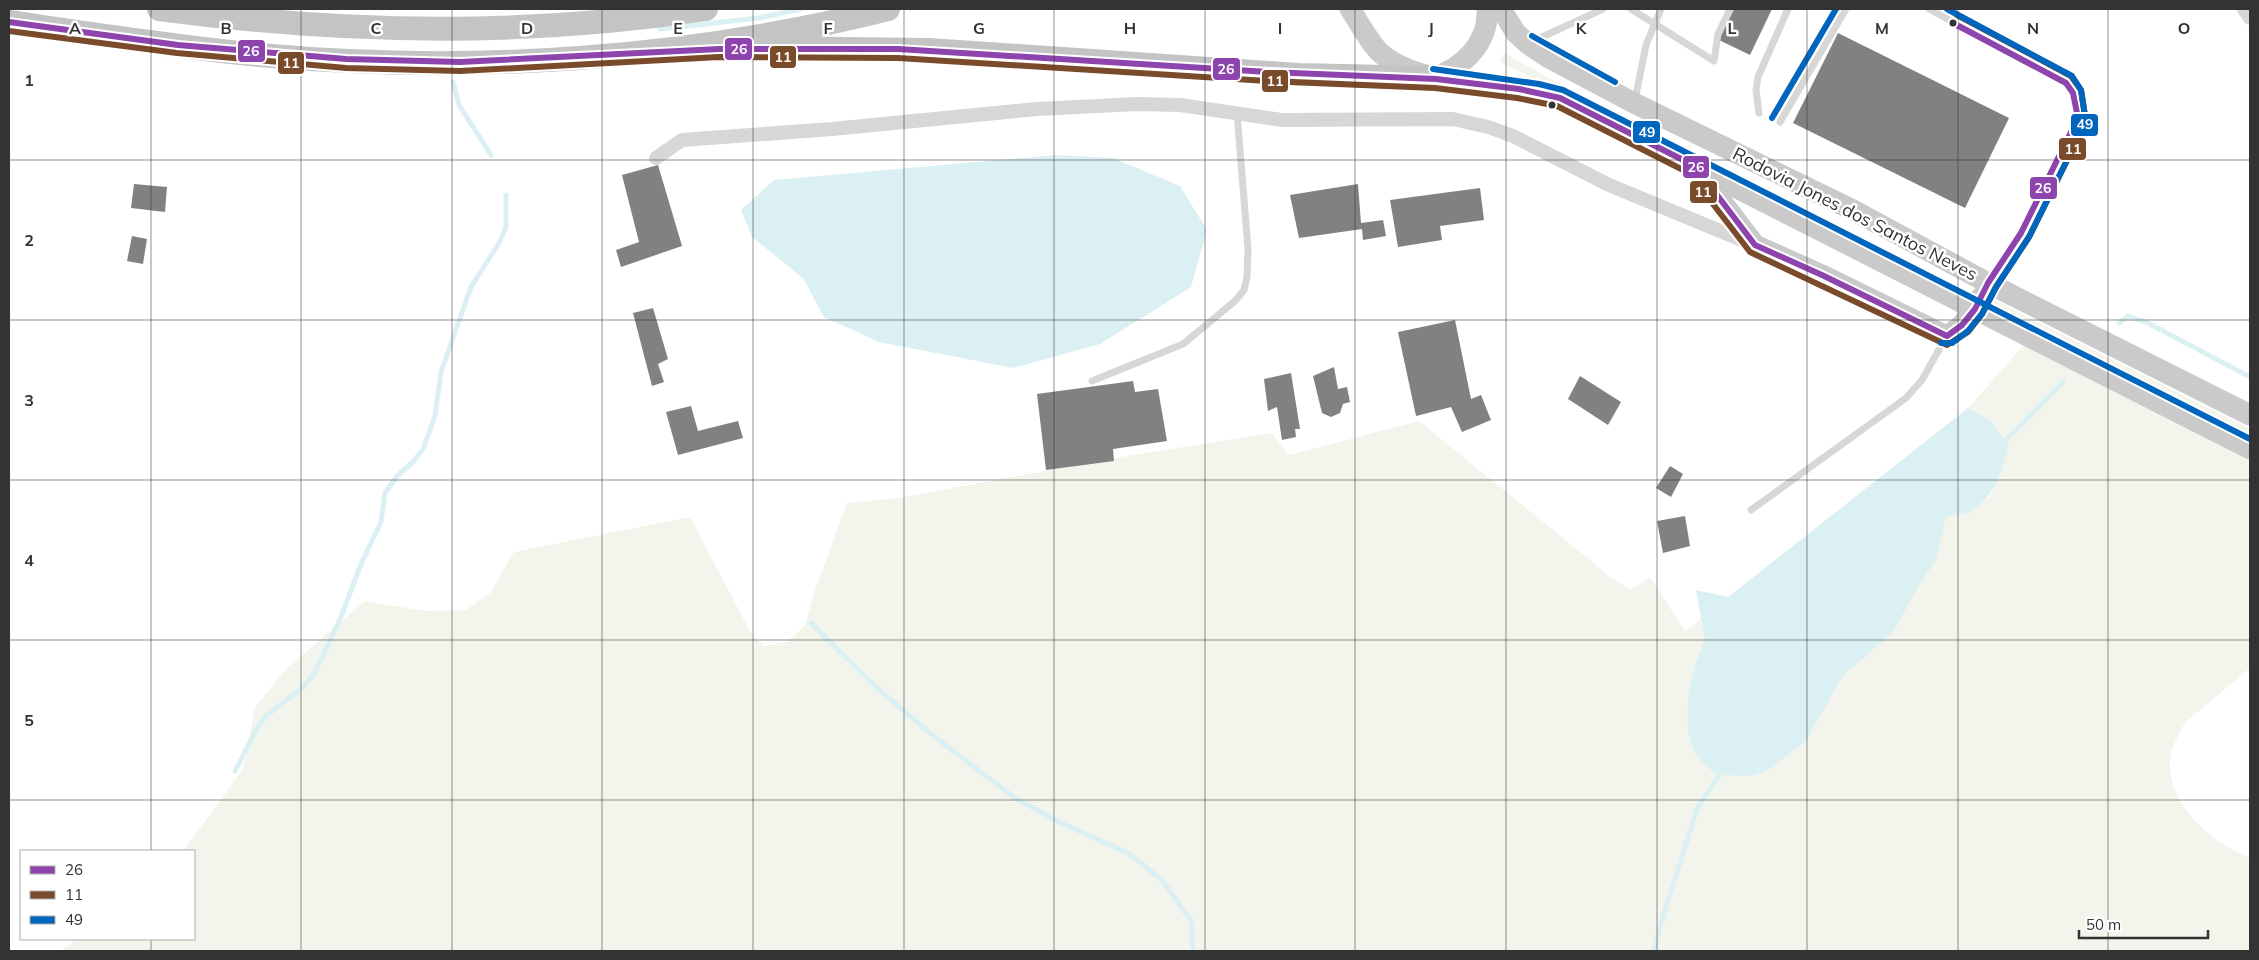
<svg xmlns="http://www.w3.org/2000/svg" width="2259" height="960" font-family="Mulish,sans-serif">
	<style>
		.green { fill: #f3f5ed }
		.water { fill: #dbf0f2 }
		.lines { fill: none; stroke-linecap: round; stroke-linejoin: round }
		.stream { stroke: #dbf0f2; stroke-width: 5 }
		.building { fill: #818181 }
		.lane { stroke: #d7d7d7; stroke-width: 7 }
		.street { stroke: #d7d7d7; stroke-width: 14 }
		.primary { stroke: #cacaca; stroke-width: 21 }
		.highway { stroke: #c4c4c4; stroke-width: 24 }
		.bus-1-casing { stroke: #fff; stroke-width: 10 }
		.bus-2-casing { stroke: #fff; stroke-width: 10 }
		.bus-3-casing { stroke: #fff; stroke-width: 10 }
		.bus-1 { stroke: #8e44ad; stroke-width: 6 }
		.bus-2 { stroke: #7a4b2a; stroke-width: 6 }
		.bus-3 { stroke: #0065bd; stroke-width: 6 }
		.grid { fill: none; stroke: #333; stroke-width: 1; stroke-opacity: 0.55 }
		.bus-dot { fill: #333; stroke: #fff; stroke-width: 2 }
		.labels { text-anchor: middle; stroke-width: 5; stroke-linejoin: round; paint-order: stroke }
		.street-label { font-size: 18px; fill: #333; stroke: #fff }
		.grid-label { font-size: 16px; text-anchor: middle; font-weight: bold; fill: #333; stroke: #fff; stroke-width: 5; stroke-linejoin: round; paint-order: stroke }
		.line-badge { stroke: #fff; stroke-width: 2 }
		.badge-label { font-size: 14px; text-anchor: middle; font-weight: bold; fill: #fff }
	</style>
	<rect width="100%" height="100%" fill="#fff"/>
	<g class="green">
		<polygon points="1504,53 1549,78 1967,293 1962,302 1546,84 1499,62"/>
		<polygon points="1990,298 2250,429 2250,440 1984,308"/>
		<path d="M2024 345 2250 461V668C2235 681 2219 694 2204 707 2197 713 2189 718 2184 725 2180 729 2178 737 2175 742 2153 792 2207 842 2250 857V951H60L76 939H194V851H183L243 769 255 707 286 669 365 601 426 611 466 610 490 593 514 552 690 517 752 635 764 646 787 642 805 625 814 593 847 503 898 498 1127 456 1272 433 1289 455 1419 421 1612 578 1631 589 1650 577 1685 631 1701 619 1705 641C1690 666 1691 693 1687 721L1751 776 1767 771 1806 741 1842 676 1894 631 1915 592 1936 560 1946 516 1972 511 1990 496 1998 478 1989 419 1968 408Z"/>
	</g>
	<g class="water">
		<polygon points="1055,155 1113,158 1180,186 1207,230 1191,287 1100,344 1013,368 879,342 824,317 803,278 752,237 741,210 774,180"/>
		<path d="M1968 408 1989 419 2008 445C2003 469 1995 496 1973 510 1966 515 1955 515 1946 517L1936 560 1915 592 1894 631 1842 677 1806 741 1767 771 1751 776 1717 775C1706 766 1695 756 1691 743 1682 717 1691 664 1705 641L1696 590 1728 597Z"/>
	</g>
	<g class="lines">
		<g class="stream">
			<polyline points="660,29 759,18 801,9"/>
			<polyline points="453,82 459,105 491,155"/>
			<polyline points="2119,323 2128,316 2148,323 2250,377"/>
			<polyline points="2001,445 2063,382"/>
			<polyline points="811,623 877,688 931,734 1015,798 1057,821 1128,853 1162,880 1191,921 1193,951"/>
			<polyline points="235,771 255,732 266,716 302,688 314,674 341,617 361,564 381,522 385,493 397,476 413,462 423,449 435,416 441,372 471,287 499,243 506,227 506,195"/>
			<polyline points="1654,951 1661,923 1697,809 1722,771"/>
		</g>
	</g>
	<g class="building">
		<polygon points="1734,9 1772,9 1750,55 1719,40"/>
		<polygon points="1838,33 2009,118 1965,208 1793,123"/>
		<polygon points="658,165 682,246 621,267 616,250 639,242 622,175"/>
		<polygon points="134,184 167,187 165,212 131,208"/>
		<polygon points="1358,184 1361,223 1383,220 1386,236 1363,240 1362,229 1299,238 1290,195"/>
		<polygon points="1480,188 1484,220 1440,226 1442,240 1398,247 1390,200"/>
		<polygon points="132,236 147,239 143,264 127,261"/>
		<polygon points="653,308 668,359 658,364 664,382 652,386 633,313"/>
		<polygon points="1455,320 1471,399 1481,395 1491,420 1462,432 1451,407 1416,416 1398,332"/>
		<polygon points="1334,367 1338,389 1347,387 1350,402 1343,404 1340,413 1331,417 1322,413 1313,376"/>
		<polygon points="1291,373 1300,429 1295,429 1296,437 1282,440 1277,407 1268,411 1264,379"/>
		<polygon points="1580,376 1621,402 1608,425 1568,399"/>
		<polygon points="1133,381 1135,392 1158,389 1167,441 1113,449 1114,461 1046,470 1037,394"/>
		<polygon points="691,406 698,431 738,421 743,438 678,455 666,412"/>
		<polygon points="1670,466 1683,474 1671,497 1656,488"/>
		<polygon points="1685,516 1690,546 1663,553 1657,521"/>
	</g>
	<g class="lines">
		<g class="lane">
			<polyline points="1631,9 1714,61 1718,34 1730,9"/>
			<path d="M1929 9 2066 83C2073 93 2081 106 2078 119 2075 130 2066 143 2061 154 2040 198 2016 240 1989 282"/>
			<polyline points="1531,42 1603,9"/>
			<polyline points="1635,100 1646,45 1661,9"/>
			<polyline points="1759,113 1756,90 1758,77 1788,9"/>
			<polyline points="1780,122 1846,9"/>
			<polyline points="1092,381 1183,344 1235,301 1244,290 1247,277 1248,249 1237,113"/>
			<polyline points="1751,510 1906,398 1922,380 1946,337"/>
		</g>
		<g class="street">
			<polyline points="2244,9 2250,18"/>
			<polyline points="656,158 682,140 832,129 1037,109 1138,104 1180,105 1282,120 1453,119 1488,127 1513,136 1609,185 1754,245"/>
		</g>
		<g class="primary">
			<path d="M1350 9C1359 22 1371 46 1383 55 1420 86 1512 86 1560 98L2250 449"/>
			<polyline points="1501,9 1516,33 1528,44 1549,58 1634,103 1853,210 1988,283 2250,415"/>
			<path d="M1432 78C1463 68 1489 43 1487 9"/>
			<polyline points="1698,171 1755,245 1822,275 1938,332 1947,336 1962,325 1981,297"/>
		</g>
		<g class="highway">
			<path d="M159 9C339 33 526 37 706 9"/>
			<path d="M9 22C92 34 176 47 260 55 469 74 685 60 888 9"/>
			<polyline points="753,48 929,50 1298,75 1432,78"/>
		</g>
		<g class="bus-1-casing">
			<polyline id="bus-1" points="9,22 178,45 346,59 460,62 719,49 898,49 1268,72 1436,79 1519,89 1560,98 1695,166 1755,245 1822,275 1947,336 1962,325 1975,309 1988,283 2021,233 2078,118 2073,93 2066,83 1953,23"/>
		</g>
		<g class="bus-2-casing">
			<polyline id="bus-2" points="9,31 177,53 346,68 460,71 719,57 898,58 1267,81 1435,88 1517,98 1557,106 1689,173 1750,252 1947,345 1968,332 1982,314 1996,287 2029,237 2086,122 2081,90 2071,76 1957,15"/>
		</g>
		<g class="bus-3-casing">
			<g id="bus-3">
				<polyline points="1532,36 1615,82"/>
				<polyline points="1433,69 1539,84 1563,90 2250,439"/>
				<polyline points="1772,118 1836,9"/>
				<polyline points="1941,343 1952,343 1968,331 1982,314 1996,287 2029,237 2086,122 2081,90 2072,76 1947,9"/>
			</g>
		</g>
		<use href="#bus-1" class="bus-1"/>
		<use href="#bus-2" class="bus-2"/>
		<use href="#bus-3" class="bus-3"/>
	</g>
	<path class="grid" d="M151 9V851M301 9V951M452 9V951M602 9V951M753 9V951M904 9V951M1054 9V951M1205 9V951M1355 9V951M1506 9V951M1657 9V951M1807 9V951M1958 9V951M2108 9V951M9 160H2250M9 320H2250M9 480H2250M9 640H2250M9 800H2250M151 939V951"/>
	<g class="bus-dot">
		<circle cx="1953" cy="23" r="4.5"/>
		<circle cx="1552" cy="105" r="4.5"/>
	</g>
	<g class="labels">
		<g class="street-label">
			<text transform="translate(1855 214) rotate(27)" y="6">Rodovia Jones dos Santos Neves</text>
		</g>
	</g>
	<g class="grid-label">
		<text x="75" y="34">A</text>
		<text x="226" y="34">B</text>
		<text x="376" y="34">C</text>
		<text x="527" y="34">D</text>
		<text x="678" y="34">E</text>
		<text x="828" y="34">F</text>
		<text x="979" y="34">G</text>
		<text x="1130" y="34">H</text>
		<text x="1280" y="34">I</text>
		<text x="1431" y="34">J</text>
		<text x="1581" y="34">K</text>
		<text x="1732" y="34">L</text>
		<text x="1882" y="34">M</text>
		<text x="2033" y="34">N</text>
		<text x="2184" y="34">O</text>
		<text x="29" y="86">1</text>
		<text x="29" y="246">2</text>
		<text x="29" y="406">3</text>
		<text x="29" y="566">4</text>
		<text x="29" y="726">5</text>
	</g>
	<g class="line-badge">
		<rect x="724" y="37" width="29" height="24" rx="5" fill="#8e44ad"/>
		<rect x="237" y="39" width="29" height="24" rx="5" fill="#8e44ad"/>
		<rect x="769" y="45" width="28" height="24" rx="5" fill="#7a4b2a"/>
		<rect x="277" y="51" width="28" height="24" rx="5" fill="#7a4b2a"/>
		<rect x="1212" y="57" width="29" height="24" rx="5" fill="#8e44ad"/>
		<rect x="1261" y="69" width="28" height="24" rx="5" fill="#7a4b2a"/>
		<rect x="2070" y="113" width="29" height="24" rx="5" fill="#0065bd"/>
		<rect x="1632" y="120" width="29" height="24" rx="5" fill="#0065bd"/>
		<rect x="2058" y="137" width="29" height="24" rx="5" fill="#7a4b2a"/>
		<rect x="1682" y="155" width="28" height="24" rx="5" fill="#8e44ad"/>
		<rect x="2029" y="176" width="29" height="24" rx="5" fill="#8e44ad"/>
		<rect x="1689" y="180" width="29" height="24" rx="5" fill="#7a4b2a"/>
	</g>
	<g class="badge-label">
		<text x="739" y="54">26</text>
		<text x="251" y="56">26</text>
		<text x="783" y="62">11</text>
		<text x="291" y="68">11</text>
		<text x="1226" y="74">26</text>
		<text x="1275" y="86">11</text>
		<text x="2085" y="129">49</text>
		<text x="1647" y="137">49</text>
		<text x="2073" y="154">11</text>
		<text x="1696" y="172">26</text>
		<text x="2043" y="193">26</text>
		<text x="1703" y="197">11</text>
	</g>
	<rect width="2259" height="960" fill="none" stroke="#333333" stroke-width="20"/>
	<rect x="20" y="850" width="175" height="90" fill="#ffffff" stroke="#adadad"/>
	<rect x="30" y="866" width="25" height="8" fill="#8e44ad" stroke="#adadad"/>
	<text x="65" y="875" font-size="15" fill="#333333">26</text>
	<rect x="30" y="891" width="25" height="8" fill="#7a4b2a" stroke="#adadad"/>
	<text x="65" y="900" font-size="15" fill="#333333">11</text>
	<rect x="30" y="916" width="25" height="8" fill="#0065bd" stroke="#adadad"/>
	<text x="65" y="925" font-size="15" fill="#333333">49</text>
	<path d="M2079 930v8h129v-8" fill="none" stroke="#333333" stroke-width="2.5"/>
	<text x="2086" y="930" font-size="15" fill="#333333" stroke="#ffffff" stroke-width="4" paint-order="stroke">50 m</text>
</svg>
